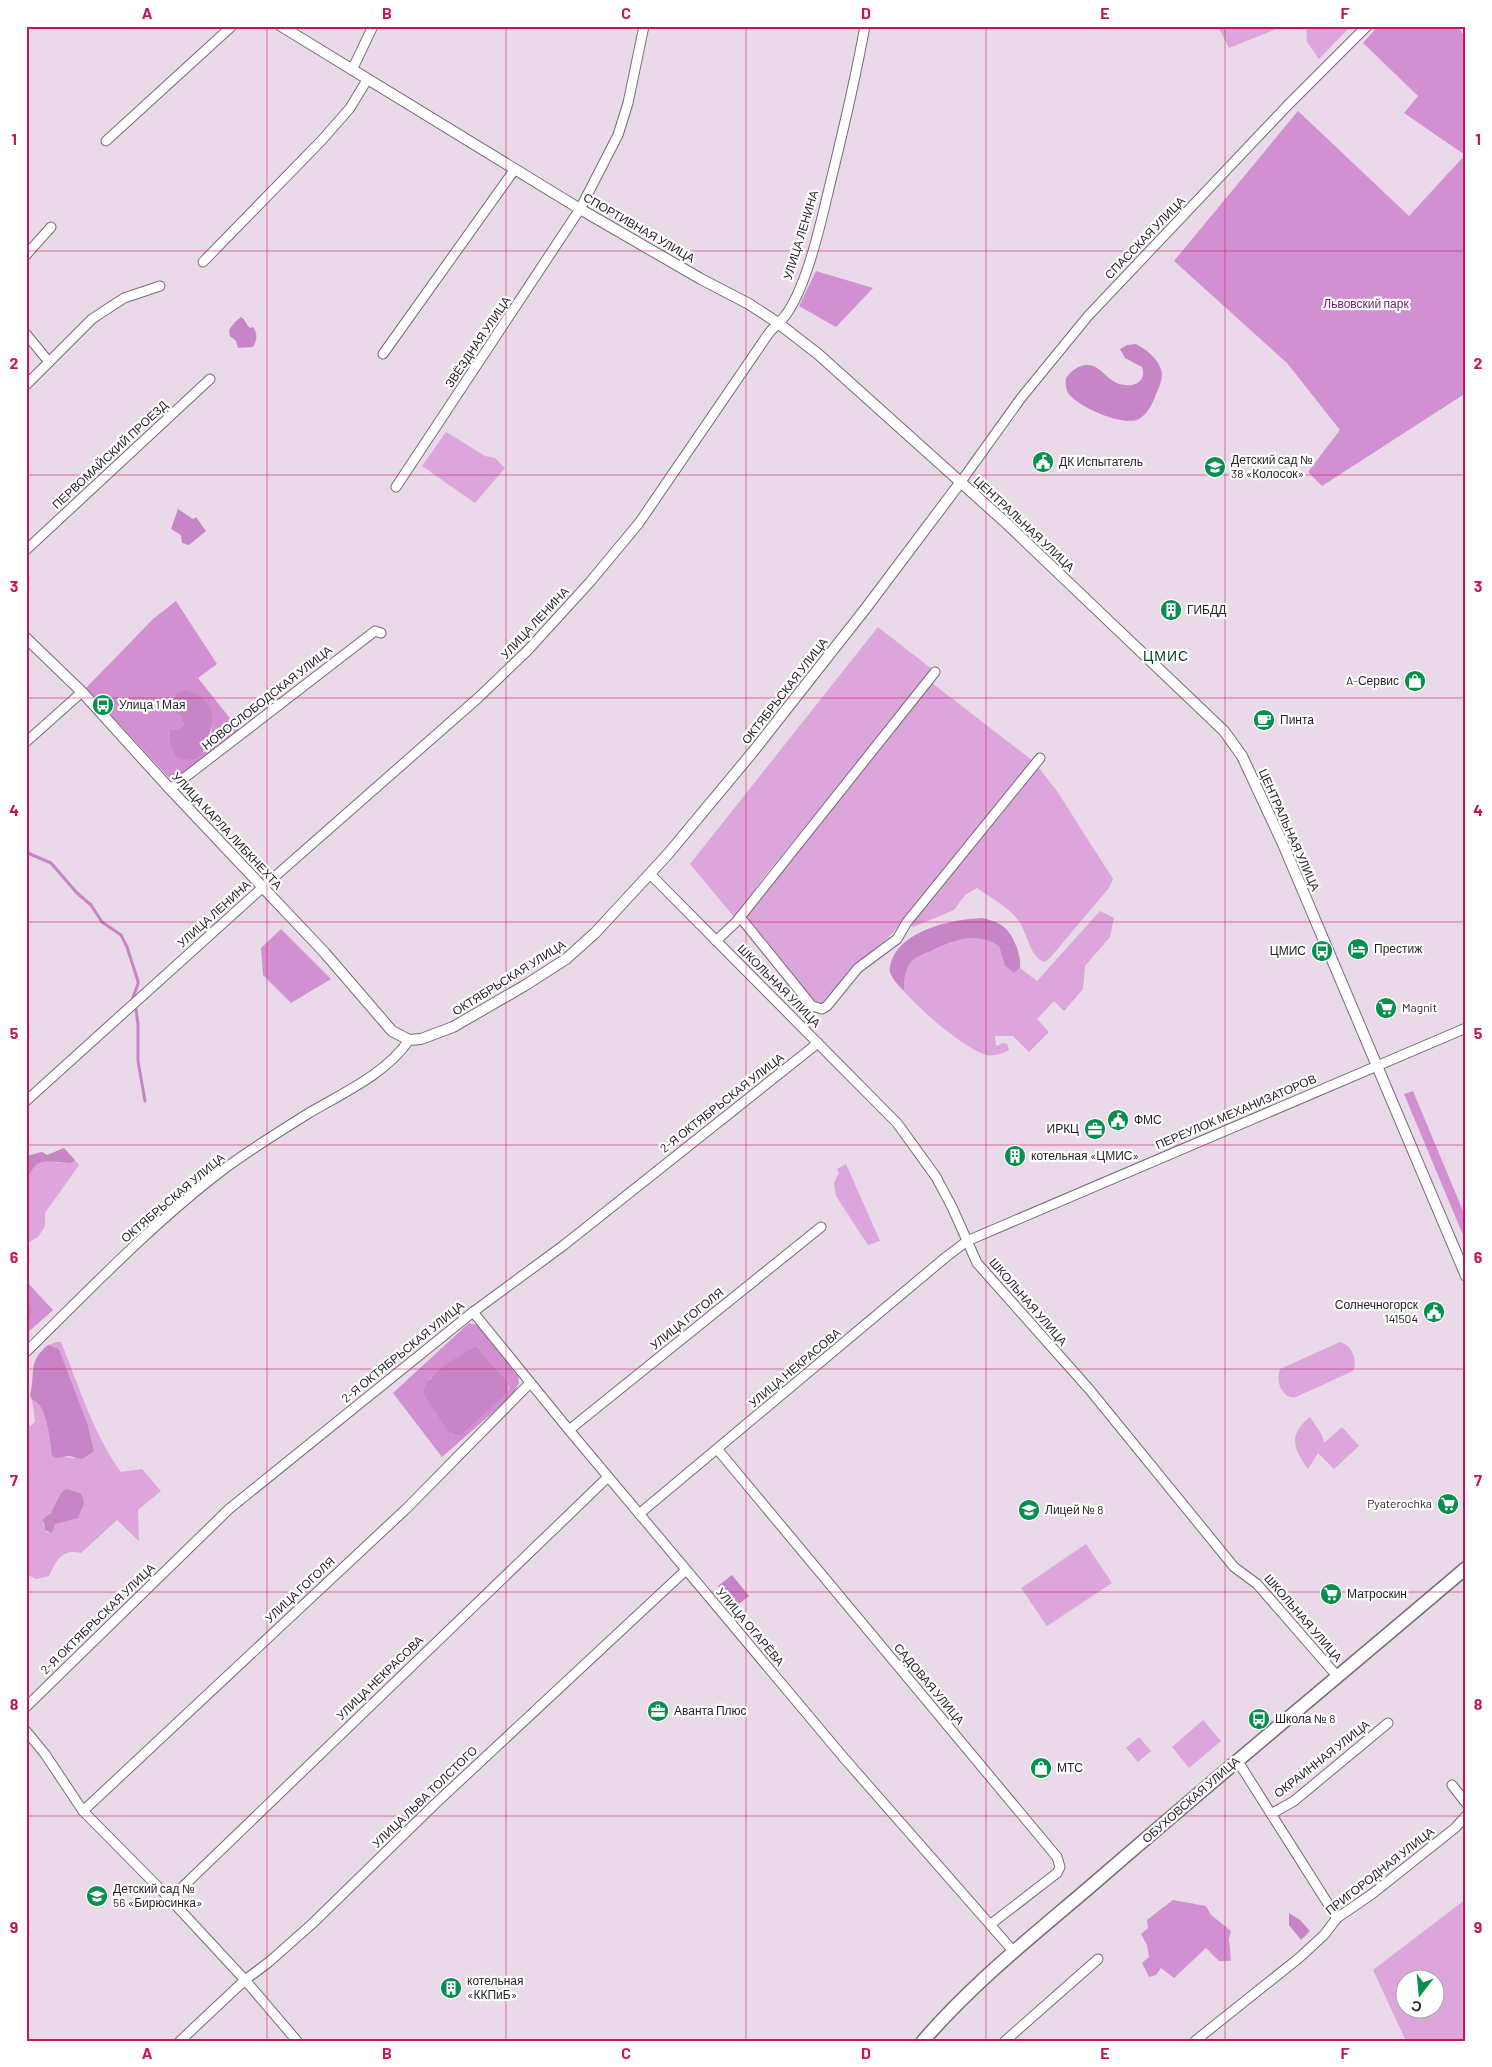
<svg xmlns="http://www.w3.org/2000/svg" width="1492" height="2067" font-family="Barlow,sans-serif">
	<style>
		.green { fill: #dca5db; fill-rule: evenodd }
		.forest { fill: #d290d3; fill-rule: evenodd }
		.water { fill: #c785c7 }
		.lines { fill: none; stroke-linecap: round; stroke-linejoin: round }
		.stream { stroke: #c785c7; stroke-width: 3 }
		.minor-casing { stroke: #796b79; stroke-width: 11 }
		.tertiary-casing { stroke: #796b79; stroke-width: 12 }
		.primary-casing { stroke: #796b79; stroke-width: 15 }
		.minor { stroke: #fff; stroke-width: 9 }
		.tertiary { stroke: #fff; stroke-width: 10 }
		.primary { stroke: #fff; stroke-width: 12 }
		.grid { fill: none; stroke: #c2185b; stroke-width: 1; stroke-opacity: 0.55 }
		.labels { text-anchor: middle; stroke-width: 4.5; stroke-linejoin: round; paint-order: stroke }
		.street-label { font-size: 12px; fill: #251f25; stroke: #fff }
		.park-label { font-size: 12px; fill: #6c1d6f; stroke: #fff }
		.poi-label { font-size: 12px; fill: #251f25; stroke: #fff; text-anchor: start }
		.neighbourhood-label { font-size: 14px; letter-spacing: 1px; fill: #033e1f; stroke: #fff }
		.neatline { fill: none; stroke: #c2185b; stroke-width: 2 }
		.grid-label { font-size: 16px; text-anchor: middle; font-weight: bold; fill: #c2185b }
	</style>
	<rect width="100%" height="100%" fill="#ead9e9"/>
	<g class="green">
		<polygon points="1218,26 1284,26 1229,48"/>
		<polygon points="1306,26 1351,26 1319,59 1307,42"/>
		<polygon points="446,432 485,456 495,458 505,468 475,503 422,466"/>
		<polygon points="878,627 933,670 764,877 735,918 690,864"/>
		<polygon points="932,683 1033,761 896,929 888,938 854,966 824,1004 819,1005 814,1003 743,917"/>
		<path d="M1039 768 1057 791 1113 879 1109 888 1049 959 1044 962C1030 956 1028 936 1020 923 1011 908 991 898 977 888L965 895 954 910 913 927 909 924 967 852Z"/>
		<path d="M1100 911 1114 918 1110 937 1085 966 1083 989 1064 1011 1054 1001 1037 1019 1049 1032 1029 1052 1013 1036H995L996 1046 1003 1043 1007 1044 1009 1050C1003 1054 994 1056 987 1055 964 1049 919 1009 904 991 904 981 904 969 912 961 916 957 923 954 929 952 952 940 976 931 999 946L1005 966 1014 973 1020 968 1037 981Z"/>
		<path d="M75 1160 79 1165 45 1213V1226L38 1237 26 1244V1177C31 1173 34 1165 39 1163 50 1158 65 1168 75 1160Z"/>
		<polygon points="846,1164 880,1241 868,1245 836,1196 834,1183 839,1173 837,1169"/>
		<path d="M56 1342H61C79 1386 93 1434 121 1472L142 1469 161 1491 138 1510 139 1541 117 1520 81 1553C62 1548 56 1561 49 1576L36 1579 26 1574V1425L31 1426 35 1421 32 1400C47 1403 50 1442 52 1456L74 1458 94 1451 88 1425 59 1349 48 1345ZM55 1507 81 1510 68 1520 55 1524 48 1533 45 1530 43 1524C46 1517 51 1514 55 1507Z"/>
		<path d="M1340 1342C1352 1345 1358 1361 1353 1371L1296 1397C1282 1400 1275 1380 1280 1369Z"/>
		<path d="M1310 1417 1322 1435 1324 1443 1342 1427 1359 1446 1334 1469 1318 1453 1308 1469C1293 1448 1288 1435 1310 1417Z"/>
		<polygon points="1086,1544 1112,1583 1047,1626 1021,1588"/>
		<polygon points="1203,1720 1221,1741 1189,1768 1172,1747"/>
		<polygon points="1139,1737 1151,1751 1138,1762 1126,1748"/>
		<path d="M1466 1899V2041H1406L1373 1970ZM1404 1980H1434V2010H1404Z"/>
	</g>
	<g class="forest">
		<polygon points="1378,26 1458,26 1466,39 1466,393 1322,486 1308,472 1340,430 1287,363 1174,261 1298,111 1409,216 1465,155 1404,113 1418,96 1363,43"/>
		<polygon points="816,271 873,288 836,327 799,306"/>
		<path d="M176 601 217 664 198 678 240 731 172 781 86 688 153 619ZM181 716H213L211 734 206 740 205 751 191 760 177 758 170 730H177L184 725Z"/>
		<polygon points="281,929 331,979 291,1003 263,975 261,948"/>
		<polygon points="1413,1091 1466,1218 1466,1242 1404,1094"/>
		<polygon points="26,1281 53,1310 26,1334"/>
		<path d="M469 1323 477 1325 518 1376 519 1383 513 1395 442 1457 393 1393ZM474 1346 477 1347 509 1383V1389L452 1434 423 1394 430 1378Z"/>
		<polygon points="1173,1900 1206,1906 1211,1915 1231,1931 1229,1939 1231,1961 1219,1961 1206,1948 1174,1978 1161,1968 1156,1975 1149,1977 1142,1963 1149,1957 1147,1945 1141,1934 1148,1928 1147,1920"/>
	</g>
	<g class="water">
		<path d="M241 317C246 320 246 325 250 328L253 327C258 334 257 340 253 347L238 348 236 341 230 336 229 330 235 322Z"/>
		<path d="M1135 344C1146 348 1162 362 1162 375 1162 382 1157 391 1155 397 1152 405 1146 415 1139 419 1123 427 1078 407 1068 393 1066 389 1065 383 1066 378 1071 371 1079 364 1089 365 1100 366 1105 377 1115 382 1128 389 1148 385 1142 367L1125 358 1120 349 1127 345Z"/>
		<polygon points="178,509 193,519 196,517 206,531 189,545 182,543 181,535 171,529"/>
		<path d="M184 690C211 698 220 713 207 739 204 746 206 751 199 756 193 762 185 760 177 758L170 744V730H177L184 725 181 716 173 711 176 694Z"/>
		<path d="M982 918C1002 922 1010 929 1017 948 1019 955 1021 960 1020 968L1014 973 1005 966 999 946C976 931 952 940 929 952 923 954 916 957 912 961 904 970 904 981 904 991 899 986 892 979 890 972 889 967 891 962 893 957 908 928 952 920 982 918Z"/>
		<path d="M64 1148 75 1160 71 1163C62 1164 44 1158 36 1165 32 1169 31 1173 26 1177V1156L42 1152 47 1155Z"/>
		<path d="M48 1345 59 1349 88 1425 94 1451 82 1459 69 1456 57 1458 52 1456C50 1442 47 1403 32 1400L30 1395C36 1373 27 1362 48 1345Z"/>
		<path d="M474 1346 477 1347 509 1383 507 1393 461 1435H456L449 1432 423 1394C424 1375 459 1357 474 1346Z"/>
		<path d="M66 1489 80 1493C88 1504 81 1507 78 1518L55 1524 52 1533 45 1530 43 1519 51 1513 61 1493Z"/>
		<polygon points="732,1575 749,1596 735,1607 718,1586"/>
		<polygon points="1289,1913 1300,1920 1310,1931 1301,1940 1289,1925"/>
	</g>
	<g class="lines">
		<g class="stream">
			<polyline points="26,850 30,854 51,863 77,893 91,905 102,922 121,935 127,947 138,981 138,984 133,997"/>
			<polyline points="136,1009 138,1025 138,1061 145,1101"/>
			<polyline points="26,1296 30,1310 26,1329"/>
			<polyline points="26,1330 28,1337"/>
		</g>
		<g class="minor-casing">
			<g id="minor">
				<polyline points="352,70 373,26"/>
				<polyline points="106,141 232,26"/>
				<polyline points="26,255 51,227"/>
				<polyline points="203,262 322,140 350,108 367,80"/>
				<polyline points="26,334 49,362"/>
				<polyline points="383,354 515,169"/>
				<polyline points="26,385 92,319 124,298 160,286"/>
				<polyline points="960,483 1021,398 1088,316 1287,106 1367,26"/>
				<polyline points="396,487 580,209 618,135 628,103 644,26"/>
				<polyline points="26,550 210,379"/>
				<polyline points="26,742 82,692"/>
				<polyline points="170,789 375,631 381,633"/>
				<polyline points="650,874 897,1123 936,1177 952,1207 977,1263 1089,1389 1234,1567 1257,1584 1337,1676"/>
				<polyline points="740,917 812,1006 822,1009 827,1006 858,968 897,939 907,922 1040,758"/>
				<polyline points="716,941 737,921 935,672"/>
				<path d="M26 1101 263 887 478 698 528 650 590 582 639 523 769 333C774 327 780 322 785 316 809 284 823 212 833 172 845 123 856 75 865 26"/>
				<polyline points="473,1312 569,1430 844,1758 1014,1952"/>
				<path d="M26 1352C90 1289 153 1223 224 1169 251 1149 280 1131 309 1113 343 1093 387 1073 409 1040"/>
				<polyline points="569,1430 821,1227"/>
				<polyline points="718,1450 1057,1857 1060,1867 1057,1873 991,1924"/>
				<polyline points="639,1514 946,1257 967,1241 1466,1028"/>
				<polyline points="26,1707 229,1509 473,1312 564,1245 818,1043"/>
				<polyline points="26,1731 45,1754 83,1811 170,1899 245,1980 297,2041"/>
				<polyline points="1237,1760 1337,1918"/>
				<polyline points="1452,1785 1466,1803"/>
				<polyline points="83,1811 407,1508 530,1383"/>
				<polyline points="1271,1814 1294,1801 1388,1723"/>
				<polyline points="170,1899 608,1477"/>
				<polyline points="180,2041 245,1980 269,1962 313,1923 435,1804 686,1570"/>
				<polyline points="1005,2041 1098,1959"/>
				<polyline points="1195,2041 1299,1958 1324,1935 1337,1918 1372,1894 1455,1828 1466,1816"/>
			</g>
		</g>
		<g class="tertiary-casing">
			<g id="tertiary">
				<polyline points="281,26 580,209 701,279 749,304 778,323 818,354 1005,522 1224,731 1242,756 1283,844 1466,1276"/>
				<polyline points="26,638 82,692 170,789 324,952 392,1031 409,1040 421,1039 453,1027 524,986 566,959 595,933 668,854 752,753 866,608 960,483"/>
			</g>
		</g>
		<g class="primary-casing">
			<path id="primary" d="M923 2041C977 1978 1044 1927 1106 1873 1225 1770 1346 1670 1466 1568"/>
		</g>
		<use href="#minor" class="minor"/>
		<use href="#tertiary" class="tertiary"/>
		<use href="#primary" class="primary"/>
	</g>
	<path class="grid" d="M267 26V2041M506 26V2041M746 26V2041M986 26V2041M1225 26V2041M26 251H1466M26 475H1466M26 698H1466M26 922H1466M26 1145H1466M26 1369H1466M26 1592H1466M26 1816H1466"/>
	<defs>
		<g id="civic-disc" transform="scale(1.125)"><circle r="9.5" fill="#068f4d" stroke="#fff"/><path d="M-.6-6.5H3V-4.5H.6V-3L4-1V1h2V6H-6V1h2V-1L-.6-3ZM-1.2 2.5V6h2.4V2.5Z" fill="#fff"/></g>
		<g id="school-disc" transform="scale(1.125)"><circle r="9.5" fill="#068f4d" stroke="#fff"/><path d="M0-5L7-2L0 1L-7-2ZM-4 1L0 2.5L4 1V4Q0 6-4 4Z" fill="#fff"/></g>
		<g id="building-disc" transform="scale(1.125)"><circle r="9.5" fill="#068f4d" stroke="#fff"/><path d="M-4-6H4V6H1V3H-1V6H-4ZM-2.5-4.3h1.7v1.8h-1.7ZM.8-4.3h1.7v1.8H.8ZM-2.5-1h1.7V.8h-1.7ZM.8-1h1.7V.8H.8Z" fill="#fff"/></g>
		<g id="shop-disc" transform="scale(1.125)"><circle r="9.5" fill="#068f4d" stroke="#fff"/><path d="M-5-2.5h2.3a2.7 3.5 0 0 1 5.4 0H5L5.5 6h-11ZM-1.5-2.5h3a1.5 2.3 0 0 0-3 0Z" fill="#fff"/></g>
		<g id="bus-disc" transform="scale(1.125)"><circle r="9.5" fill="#068f4d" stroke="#fff"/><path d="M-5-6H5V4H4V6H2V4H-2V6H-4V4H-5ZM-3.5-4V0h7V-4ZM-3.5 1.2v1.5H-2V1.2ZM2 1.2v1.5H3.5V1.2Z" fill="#fff"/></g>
		<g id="cafe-disc" transform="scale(1.125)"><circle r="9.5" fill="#068f4d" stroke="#fff"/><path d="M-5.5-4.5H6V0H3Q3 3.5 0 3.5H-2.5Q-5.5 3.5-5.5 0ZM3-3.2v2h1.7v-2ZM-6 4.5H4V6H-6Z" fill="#fff"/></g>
		<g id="hotel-disc" transform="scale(1.125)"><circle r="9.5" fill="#068f4d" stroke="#fff"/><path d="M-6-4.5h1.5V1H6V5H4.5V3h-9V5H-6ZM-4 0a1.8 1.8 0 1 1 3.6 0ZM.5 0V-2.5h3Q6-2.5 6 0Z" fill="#fff"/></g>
		<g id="supermarket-disc" transform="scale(1.125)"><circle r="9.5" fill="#068f4d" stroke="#fff"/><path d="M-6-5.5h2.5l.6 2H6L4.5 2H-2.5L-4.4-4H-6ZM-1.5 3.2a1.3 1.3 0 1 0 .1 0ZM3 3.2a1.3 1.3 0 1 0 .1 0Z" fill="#fff"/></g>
		<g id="office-disc" transform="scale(1.125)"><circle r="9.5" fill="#068f4d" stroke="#fff"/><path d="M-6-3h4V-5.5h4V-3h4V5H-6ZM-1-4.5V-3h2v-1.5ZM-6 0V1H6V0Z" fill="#fff"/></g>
	</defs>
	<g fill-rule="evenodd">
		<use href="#civic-disc" x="1043" y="462"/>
		<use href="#school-disc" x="1215" y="467"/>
		<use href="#building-disc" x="1171" y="610"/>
		<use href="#shop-disc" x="1415" y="681"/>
		<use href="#bus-disc" x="103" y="705"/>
		<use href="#cafe-disc" x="1264" y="720"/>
		<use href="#hotel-disc" x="1358" y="949"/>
		<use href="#bus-disc" x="1322" y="951"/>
		<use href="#supermarket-disc" x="1386" y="1008"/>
		<use href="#civic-disc" x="1118" y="1120"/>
		<use href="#office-disc" x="1095" y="1129"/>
		<use href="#building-disc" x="1015" y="1156"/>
		<use href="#civic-disc" x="1434" y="1312"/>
		<use href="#supermarket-disc" x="1448" y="1504"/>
		<use href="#school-disc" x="1029" y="1510"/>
		<use href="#supermarket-disc" x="1331" y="1594"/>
		<use href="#office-disc" x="658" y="1711"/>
		<use href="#bus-disc" x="1259" y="1719"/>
		<use href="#shop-disc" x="1041" y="1768"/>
		<use href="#school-disc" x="97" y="1896"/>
		<use href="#building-disc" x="451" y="1988"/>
	</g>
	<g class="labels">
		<g class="street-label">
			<text transform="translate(639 228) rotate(30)" y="4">СПОРТИВНАЯ УЛИЦА</text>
			<text transform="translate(801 235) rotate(-73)" y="4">УЛИЦА ЛЕНИНА</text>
			<text transform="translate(1145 238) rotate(-46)" y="4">СПАССКАЯ УЛИЦА</text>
			<text transform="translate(478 342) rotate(-56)" y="4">ЗВЁЗДНАЯ УЛИЦА</text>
			<text transform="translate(110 455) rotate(-43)" y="4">ПЕРВОМАЙСКИЙ ПРОЕЗД</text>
			<text transform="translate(1024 524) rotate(43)" y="4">ЦЕНТРАЛЬНАЯ УЛИЦА</text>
			<text transform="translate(535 623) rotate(-47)" y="4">УЛИЦА ЛЕНИНА</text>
			<text transform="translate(785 691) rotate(-52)" y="4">ОКТЯБРЬСКАЯ УЛИЦА</text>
			<text transform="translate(267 698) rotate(-38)" y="4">НОВОСЛОБОДСКАЯ УЛИЦА</text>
			<text transform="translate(1289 830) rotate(66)" y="4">ЦЕНТРАЛЬНАЯ УЛИЦА</text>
			<text transform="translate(227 831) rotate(47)" y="4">УЛИЦА КАРЛА ЛИБКНЕХТА</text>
			<text transform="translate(214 914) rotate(-42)" y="4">УЛИЦА ЛЕНИНА</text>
			<text transform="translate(509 978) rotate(-32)" y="4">ОКТЯБРЬСКАЯ УЛИЦА</text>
			<text transform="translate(779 986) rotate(45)" y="4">ШКОЛЬНАЯ УЛИЦА</text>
			<text transform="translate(722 1103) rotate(-38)" y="4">2-Я ОКТЯБРЬСКАЯ УЛИЦА</text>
			<text transform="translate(1236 1112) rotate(-23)" y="4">ПЕРЕУЛОК МЕХАНИЗАТОРОВ</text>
			<text transform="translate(173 1198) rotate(-40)" y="4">ОКТЯБРЬСКАЯ УЛИЦА</text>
			<text transform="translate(1028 1302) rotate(49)" y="4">ШКОЛЬНАЯ УЛИЦА</text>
			<text transform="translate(687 1319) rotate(-39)" y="4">УЛИЦА ГОГОЛЯ</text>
			<text transform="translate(403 1352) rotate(-39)" y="4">2-Я ОКТЯБРЬСКАЯ УЛИЦА</text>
			<text transform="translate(795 1368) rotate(-40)" y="4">УЛИЦА НЕКРАСОВА</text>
			<text transform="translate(300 1590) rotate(-43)" y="4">УЛИЦА ГОГОЛЯ</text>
			<text transform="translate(1303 1618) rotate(49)" y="4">ШКОЛЬНАЯ УЛИЦА</text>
			<text transform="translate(98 1619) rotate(-44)" y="4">2-Я ОКТЯБРЬСКАЯ УЛИЦА</text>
			<text transform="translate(750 1627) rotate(50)" y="4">УЛИЦА ОГАРЁВА</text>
			<text transform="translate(380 1678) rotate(-44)" y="4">УЛИЦА НЕКРАСОВА</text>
			<text transform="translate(929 1684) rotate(50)" y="4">САДОВАЯ УЛИЦА</text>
			<text transform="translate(1322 1759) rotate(-38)" y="4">ОКРАИННАЯ УЛИЦА</text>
			<text transform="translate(425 1797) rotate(-44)" y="4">УЛИЦА ЛЬВА ТОЛСТОГО</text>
			<text transform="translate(1191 1800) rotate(-41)" y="4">ОБУХОВСКАЯ УЛИЦА</text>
			<text transform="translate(1380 1871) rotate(-38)" y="4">ПРИГОРОДНАЯ УЛИЦА</text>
		</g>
		<g class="park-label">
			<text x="1366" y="308">Львовский парк</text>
		</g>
		<g class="poi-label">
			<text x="1231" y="464">Детский сад №<tspan x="1231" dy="14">38 «Колосок»</tspan></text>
			<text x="1059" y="466">ДК Испытатель</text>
			<text x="1187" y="614">ГИБДД</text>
			<text x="1399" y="685" text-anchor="end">A-Сервис</text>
			<text x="119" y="709">Улица 1 Мая</text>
			<text x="1280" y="724">Пинта</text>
			<text x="1374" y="953">Престиж</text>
			<text x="1306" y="955" text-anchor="end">ЦМИС</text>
			<text x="1402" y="1012">Magnit</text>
			<text x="1134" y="1124">ФМС</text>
			<text x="1079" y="1133" text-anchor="end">ИРКЦ</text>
			<text x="1031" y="1160">котельная «ЦМИС»</text>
			<text x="1418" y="1309" text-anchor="end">Солнечногорск<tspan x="1418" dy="14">141504</tspan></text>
			<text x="1432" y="1508" text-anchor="end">Pyaterochka</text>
			<text x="1045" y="1514">Лицей № 8</text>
			<text x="1347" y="1598">Матроскин</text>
			<text x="674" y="1715">Аванта Плюс</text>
			<text x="1275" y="1723">Школа № 8</text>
			<text x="1057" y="1772">МТС</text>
			<text x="113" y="1893">Детский сад №<tspan x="113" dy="14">56 «Бирюсинка»</tspan></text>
			<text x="467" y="1985">котельная<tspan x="467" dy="14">«ККПиБ»</tspan></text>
		</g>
		<g class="neighbourhood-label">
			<text x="1166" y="661">ЦМИС</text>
		</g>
	</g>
	<rect width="1492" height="2067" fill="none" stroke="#ffffff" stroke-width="55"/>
	<g transform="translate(1420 1994) rotate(196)"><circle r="24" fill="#ffffff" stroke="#a8a5a8"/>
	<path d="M0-4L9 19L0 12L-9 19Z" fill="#068f4d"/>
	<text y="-8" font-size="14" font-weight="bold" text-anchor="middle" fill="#251f25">С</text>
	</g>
	<rect x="28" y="28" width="1436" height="2012" class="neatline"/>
	<g class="grid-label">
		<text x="147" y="19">A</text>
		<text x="387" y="19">B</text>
		<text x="626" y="19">C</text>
		<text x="866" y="19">D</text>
		<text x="1105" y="19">E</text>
		<text x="1345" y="19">F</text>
		<text x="14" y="145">1</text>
		<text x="1478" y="145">1</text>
		<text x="14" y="369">2</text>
		<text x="1478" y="369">2</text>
		<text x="14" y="592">3</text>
		<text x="1478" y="592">3</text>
		<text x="14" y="816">4</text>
		<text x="1478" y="816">4</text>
		<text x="14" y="1039">5</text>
		<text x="1478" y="1039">5</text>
		<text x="14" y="1263">6</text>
		<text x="1478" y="1263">6</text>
		<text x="14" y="1486">7</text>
		<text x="1478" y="1486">7</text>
		<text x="14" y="1710">8</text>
		<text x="1478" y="1710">8</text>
		<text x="14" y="1933">9</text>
		<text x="1478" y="1933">9</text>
		<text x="147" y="2059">A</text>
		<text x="387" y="2059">B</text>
		<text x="626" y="2059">C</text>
		<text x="866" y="2059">D</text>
		<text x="1105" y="2059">E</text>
		<text x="1345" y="2059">F</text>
	</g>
</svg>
